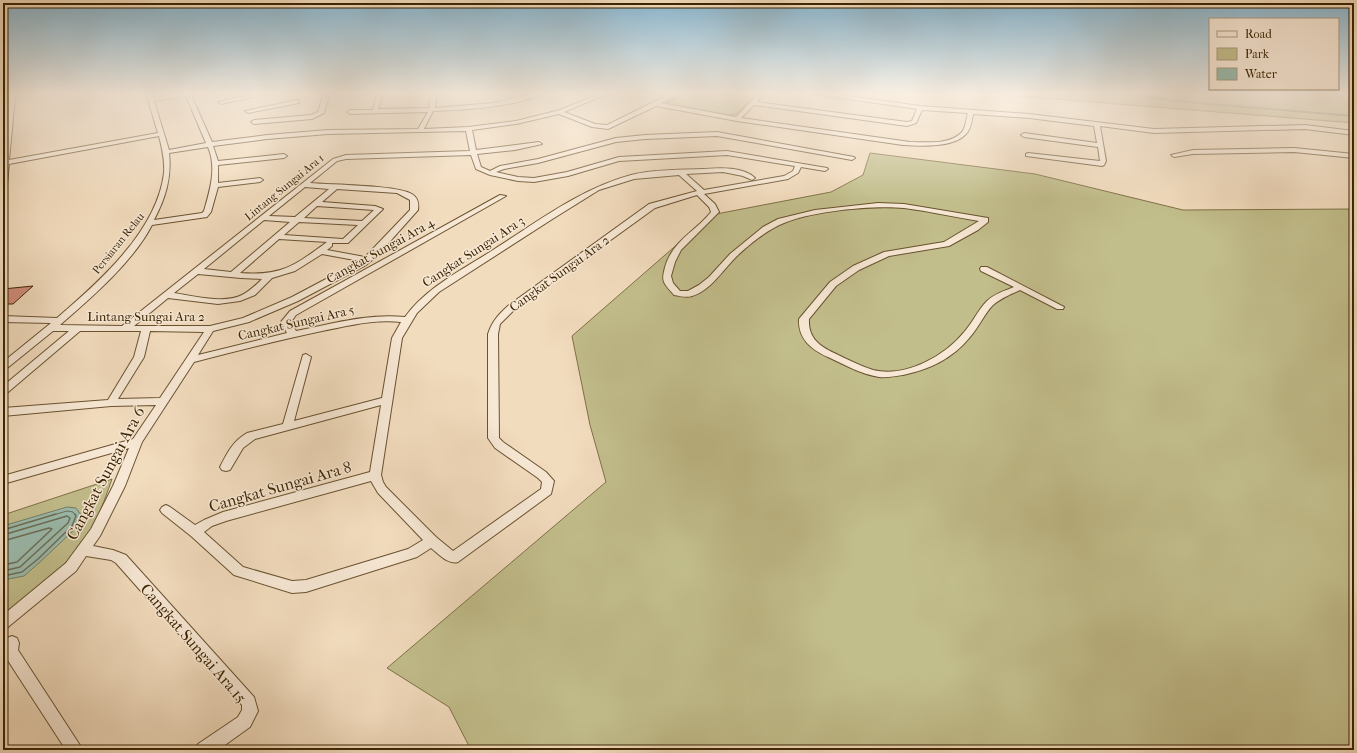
<svg xmlns="http://www.w3.org/2000/svg" width="1357" height="753" font-family="'IM FELL French Canon',serif">
	<style>
		.green { fill: #c2be8c; stroke: #7e7146 }
		.water { fill: #9cbcae; stroke: #757f69 }
		.lines { fill: none; stroke-linecap: round; stroke-linejoin: round }
		.shore-far1 { stroke: #6c7058; stroke-width: 1 }
		.shore { stroke: #6c7058; stroke-width: 1.5 }
		.stream { stroke: #757f69; stroke-width: 2 }
		.building { fill: #d38d7c; stroke: #3b2401 }
		.street-casing { stroke: #695230; stroke-width: 2 }
		.street { fill: #f7e8d5; fill-rule: evenodd }
		.labels { text-anchor: middle; stroke-width: 3; stroke-linejoin: round; paint-order: stroke }
		.far-street-label { font-size: 11px; fill: #3b2401; stroke: #f7e8d5 }
		.street-label { font-size: 13px; fill: #3b2401; stroke: #f7e8d5 }
		.near-street-label { font-size: 16px; fill: #3b2401; stroke: #f7e8d5 }
	</style>
	<rect width="100%" height="100%" fill="#f2dcbe"/>
	<filter id="stains"><feTurbulence type="fractalNoise" baseFrequency=".005" numOctaves="4"/><feColorMatrix values="0 0 0 0 .2 0 0 0 0 .09 0 0 0 0 .02 0 0 0 .5 -.17"/></filter>
	<radialGradient id="worn" r=".72"><stop offset=".6" stop-color="#630" stop-opacity="0"/><stop offset="1" stop-color="#630" stop-opacity=".3"/></radialGradient>
	<g class="green">
		<polygon points="686,93 758,93 736,114 729,115 670,105 668,103"/>
		<polygon points="980,93 1354,93 1354,123"/>
		<polygon points="870,153 1035,174 1183,210 1354,209 1354,750 471,750 449,707 387,668 606,482 590,425 572,336 711,215 831,192 863,175"/>
		<path d="M112 479C107 493 102 508 95 522 75 562 37 589 3 616V515Z"/>
	</g>
	<polygon class="water" points="67,507 76,508 81,515 76,528 40,562 24,576 3,580 3,526"/>
	<g class="lines">
		<polyline class="shore-far1" points="53,515 67,511 73,512 75,515"/>
		<g class="shore">
			<polyline points="3,530 56,514"/>
			<polyline points="3,535 67,516 70,518 68,523 20,567 3,571"/>
			<polyline points="3,541 49,528 52,529 17,562 3,565"/>
			<polyline points="3,576 22,572 38,559 72,526 76,516 75,514"/>
		</g>
		<g class="stream">
			<polyline points="1118,93 1175,101 1354,116"/>
			<polyline points="667,102 685,93"/>
		</g>
	</g>
	<polygon class="building" points="33,286 13,304 3,304 3,289"/>
	<g class="lines">
		<g class="street-casing">
			<g id="street">
				<path d="M6 93H11L15 97 9 160 158 133 146 93H152L153 98 182 93H196L191 95 212 142 267 135 328 130 418 129 428 112 350 114 347 112 350 110H373L377 93H383L378 109 429 108 431 93H437L435 108 494 103 534 93H543C517 107 464 110 433 111L424 129 468 127 516 121 560 110 602 93H609L564 112 595 124 607 125 672 93H679L661 103 736 117 759 93H764L757 102 907 122 912 121 917 109 808 93H825L920 106 1029 114 1154 129 1305 125 1354 131V135L1305 129 1154 133 1100 126 1106 161 1104 165 1102 166 1026 156V154L1028 153 1100 161 1098 147 1024 137 1021 135 1024 133 1097 143 1094 126 1029 118 973 114C972 120 971 129 966 134 953 148 921 146 903 145L737 121 656 106 608 129 592 127 559 114 516 124 472 130 476 150 539 142 542 144 515 150 477 154 481 167 490 171 500 166 538 159 616 138 645 135 717 132 854 157 855 158 852 160 717 136 645 139 616 142 538 163 504 169 496 172 518 177 534 178 567 172 619 157 727 151 827 168 828 169 825 171 801 167 798 173 788 179 704 194 715 204 719 212 681 250 675 262 671 276 673 283 680 291H688L699 285 709 277 730 254 763 227 778 219 815 210 878 203 904 204 988 218V222L978 230 949 246 889 256 859 270 836 286 809 319C808 338 819 346 834 353 847 359 860 366 873 370 906 378 945 356 965 331 973 322 978 310 987 301 994 294 1004 291 1014 287L981 271 980 269 981 267H987L1064 307 1063 309H1057L1020 290C1011 294 1001 298 993 305 984 314 979 327 970 337 952 359 930 369 903 375 895 376 887 378 879 377 861 374 845 365 828 357 811 349 798 339 799 319L830 282 853 266 884 252 944 242 979 221C954 217 929 211 904 208 873 205 813 211 784 223 768 229 747 246 735 258 722 271 710 291 692 296 687 298 679 296 674 295 671 291 666 287 664 282 662 277 664 273 665 267 673 240 695 232 711 212L709 207 697 195 655 208 515 309 500 324 498 334 499 438 503 442 546 472 554 481 551 494 458 562C448 565 439 554 431 548L417 557 306 592 292 593 234 575 191 536 162 513 160 510 162 507 166 505 170 507 195 525 204 520 223 512 370 472 381 405 255 439 243 448 230 470 226 471 222 470 220 467C227 453 233 441 247 433L283 424 303 355 306 354 311 357 294 421 382 398 392 338 401 322C374 319 348 326 322 331 279 340 236 351 194 362L142 442 125 486 100 536 93 546 113 550 126 555 254 697 258 711 250 727 218 750H196L198 744 238 717 242 710V705L116 563 111 560 86 556 76 571 8 627 3 629V615L66 563 91 529 113 486 129 448 3 484V476L133 439 156 405 111 406 3 416V408L108 400 134 357 141 331H80L7 393 3 394V386L69 331H53L6 369 3 370V362L51 323 3 322V316L57 318C99 282 157 231 164 173 165 160 162 148 159 136L9 164 6 194 3 196V159L9 97ZM186 96 206 143 169 150 154 101ZM754 105 907 126 916 123 922 110 968 113C966 119 966 127 962 132 951 145 925 142 910 142L741 118ZM466 131 470 151 346 155 333 159 122 326 60 325C91 298 133 262 152 225L207 217 211 212 218 187 260 182 263 180 260 178 218 183V165L284 158 287 156 284 154 218 161 213 146 267 139 328 134ZM208 147C217 168 210 190 204 211L202 213 154 220C165 199 172 178 169 153ZM471 155 476 169 490 175 518 181 534 182 568 176 619 161 727 155 795 166 793 171 784 176 704 190 686 174 723 172 743 176 752 180 755 178C743 166 719 168 703 169 680 170 654 169 631 175 580 189 537 222 493 250 462 270 427 287 405 317 368 313 331 324 296 331L291 322 296 315 506 196 500 195 290 311 281 322 287 333 198 355 213 331 249 322 298 301 366 265 377 256 418 210C419 203 418 198 412 194 397 185 331 185 310 183L337 161 346 159ZM679 175 697 191 649 204 509 305C499 314 492 321 488 334V438L495 448 538 478 542 482 541 489 453 551 436 537 386 487 383 482 381 475 402 338 417 313 439 292 554 218 599 190 634 179ZM305 187 329 189 295 217 269 216ZM337 189 397 193 410 200V210L365 257 327 250 332 246V243H348L383 209 375 206 322 202ZM317 206 374 210 362 221 304 218ZM264 220 290 222 231 272 204 269ZM299 222 358 225 343 239 284 235ZM279 239 327 242C294 266 282 276 240 273ZM322 254 360 261 292 297 243 318 210 326H134L168 298 218 304 240 301 255 295 272 278 295 271ZM198 274 241 278 262 279C256 285 250 291 242 295 225 304 193 296 174 293ZM150 331 204 332 160 398 118 399 144 357ZM371 481 378 493 423 540 408 549 306 580 292 581 243 567 204 532 212 526 226 521Z"/>
				<polygon points="258,93 271,93 221,104 218,102"/>
				<polygon points="324,93 330,93 324,113 312,119 254,124 251,122 254,120 311,115 318,112"/>
				<polygon points="355,93 371,93 357,96"/>
				<polygon points="297,100 299,101 299,103 248,113 245,111"/>
				<polygon points="1294,148 1354,154 1354,158 1294,152 1193,154 1174,157 1171,155 1193,150"/>
				<path d="M12 636 17 638 19 643 18 650 83 750H66L5 656C2 649 4 644 7 638Z"/>
			</g>
		</g>
		<use href="#street" class="street"/>
	</g>
	<linearGradient id="sky" x2="0" y2="1"><stop stop-color="#89b7d1"/><stop offset="0.47" stop-color="#f9efe2"/><stop offset="1" stop-color="#f9efe2" stop-opacity="0"/></linearGradient>
	<rect width="1357" height="199" fill="url(#sky)"/>
	<g class="labels">
		<g class="far-street-label">
			<text transform="translate(284 187) rotate(-39)" y="4">Lintang Sungai Ara 1</text>
			<text transform="translate(118 243) rotate(-51)" y="4">Persiaran Relau</text>
		</g>
		<g class="street-label">
			<text transform="translate(380 250) rotate(-29)" y="5">Cangkat Sungai Ara 4</text>
			<text transform="translate(473 251) rotate(-33)" y="5">Cangkat Sungai Ara 3</text>
			<text transform="translate(559 273) rotate(-36)" y="5">Cangkat Sungai Ara 2</text>
			<text x="146" y="321">Lintang Sungai Ara 2</text>
			<text transform="translate(296 322) rotate(-13)" y="5">Cangkat Sungai Ara 5</text>
		</g>
		<g class="near-street-label">
			<text transform="translate(105 473) rotate(-62)" y="6">Cangkat Sungai Ara 6</text>
			<text transform="translate(280 486) rotate(-16)" y="6">Cangkat Sungai Ara 8</text>
			<text transform="translate(194 643) rotate(49)" y="6">Cangkat Sungai Ara 15</text>
		</g>
	</g>
	<rect width="1357" height="753" fill="none" stroke="#f2dcbe" stroke-width="16"/>
	<rect x="4" y="4" width="1349" height="745" fill="none" stroke="#3b2401" stroke-width="2"/>
	<rect x="8" y="8" width="1341" height="737" fill="none" stroke="#3b2401"/>
	<rect x="1209" y="18" width="130" height="72" fill="#f7e8d5" stroke="#ac9a80"/>
	<rect x="1217" y="31" width="20" height="6" fill="#f7e8d5" stroke="#ac9a80"/>
	<text x="1245" y="38" font-size="12" fill="#3b2401">Road</text>
	<rect x="1217" y="48" width="20" height="12" fill="#c2be8c" stroke="#ac9a80"/>
	<text x="1245" y="58" font-size="12" fill="#3b2401">Park</text>
	<rect x="1217" y="68" width="20" height="12" fill="#9cbcae" stroke="#ac9a80"/>
	<text x="1245" y="78" font-size="12" fill="#3b2401">Water</text>
	<rect width="100%" height="100%" filter="url(#stains)"/>
	<rect width="100%" height="100%" fill="url(#worn)"/>
</svg>
